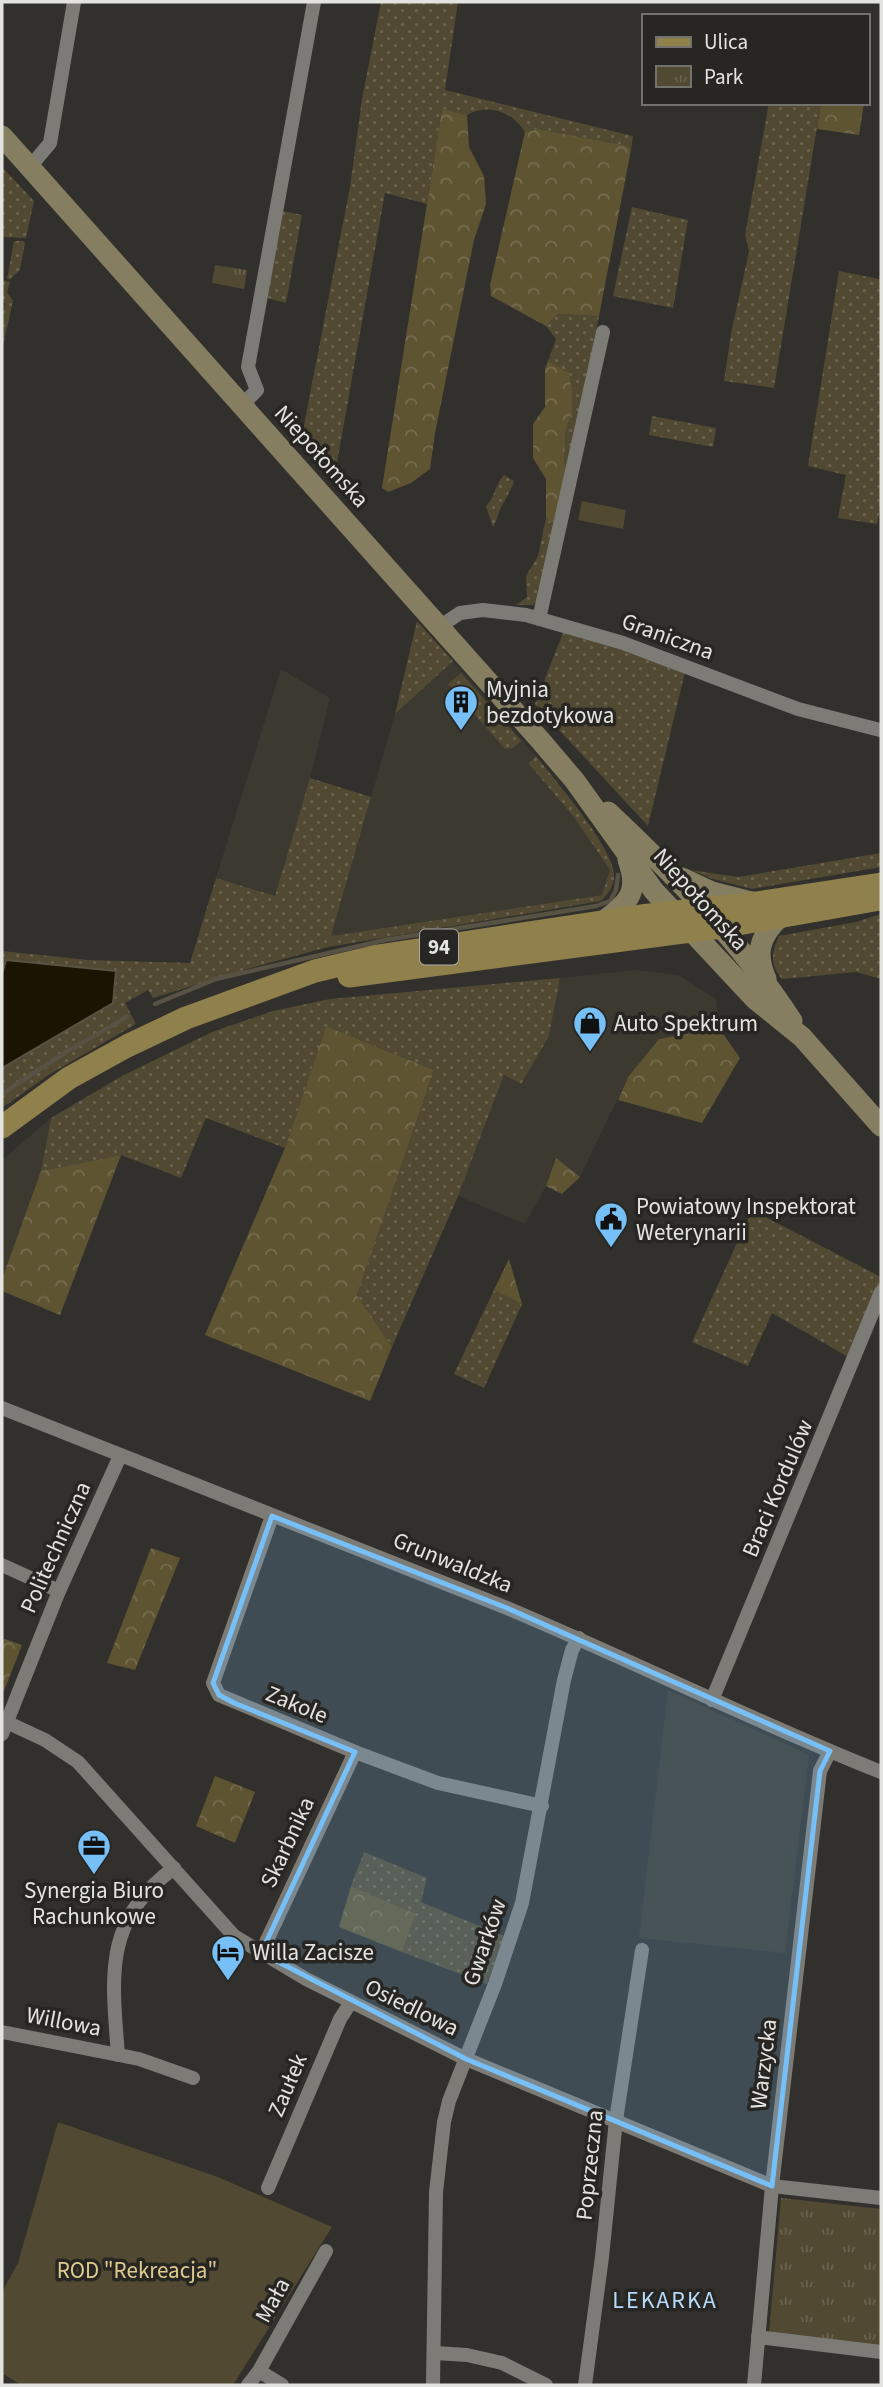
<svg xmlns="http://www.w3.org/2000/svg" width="883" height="2387" font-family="'Source Sans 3',sans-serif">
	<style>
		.built { fill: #3c3931 }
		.grass { fill: url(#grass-dots) }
		.forest { fill: url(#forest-crowns) }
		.park { fill: url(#park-tufts) }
		.garden { fill: #514931 }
		.water { fill: #1b1400; stroke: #575243; stroke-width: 2 }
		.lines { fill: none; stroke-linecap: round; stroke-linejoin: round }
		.stream { stroke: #575243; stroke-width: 4.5 }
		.street { stroke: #7c7b76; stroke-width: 14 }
		.secondary { stroke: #867e61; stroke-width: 21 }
		.primary { stroke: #90804b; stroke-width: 23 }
		.marked { fill: #76c0f7; fill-opacity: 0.2; stroke: #76c0f7; stroke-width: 5; stroke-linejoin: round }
		.labels { text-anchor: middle; stroke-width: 7; stroke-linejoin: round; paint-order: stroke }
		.shield { fill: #272622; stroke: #abaaa7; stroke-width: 2 }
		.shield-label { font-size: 21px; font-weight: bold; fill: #e3e3e0 }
		.street-label { font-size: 23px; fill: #e3e3e0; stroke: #272622 }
		.poi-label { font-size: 23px; fill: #e3e3e0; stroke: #272622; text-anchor: start }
		.park-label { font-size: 23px; fill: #dfcb8e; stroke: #272622 }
		.neighbourhood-label { font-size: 24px; letter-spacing: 2px; fill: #b4dbfb; stroke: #272622 }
	</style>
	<defs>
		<pattern id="grass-dots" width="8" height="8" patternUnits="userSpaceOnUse" patternTransform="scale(1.75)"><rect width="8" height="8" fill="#514931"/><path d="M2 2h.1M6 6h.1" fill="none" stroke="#6a634f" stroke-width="1.8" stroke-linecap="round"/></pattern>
		<pattern id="forest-crowns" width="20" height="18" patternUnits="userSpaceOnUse" patternTransform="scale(1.75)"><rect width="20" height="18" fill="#5f5432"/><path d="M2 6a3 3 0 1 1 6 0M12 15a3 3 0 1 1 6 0" fill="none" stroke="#766c4f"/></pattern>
		<pattern id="park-tufts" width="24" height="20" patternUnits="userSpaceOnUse" patternTransform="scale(1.75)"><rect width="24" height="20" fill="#514931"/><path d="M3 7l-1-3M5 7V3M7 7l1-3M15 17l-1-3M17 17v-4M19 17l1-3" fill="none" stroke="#6a634f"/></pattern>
	</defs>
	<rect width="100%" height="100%" fill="#31302c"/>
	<g class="built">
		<polygon points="453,661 536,756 528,762 573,816 610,870 602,895 331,936 395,714"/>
		<polygon points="281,669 330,698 310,778 275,896 216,878"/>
		<polygon points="636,970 679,975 716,999 719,1028 659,1039 628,1077 580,1177 555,1158 546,1186 525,1224 458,1196 504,1075 520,1084 549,1036 560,978"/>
		<polygon points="51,1118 41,1171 2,1279 2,1160"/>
		<polygon points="668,1690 809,1755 785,1953 639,1938"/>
	</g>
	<g class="grass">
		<path d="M381 2H458L445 90 633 136 631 150 628 146 539 129 525 132C512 111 488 103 467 115L442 109 427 204 385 193 333 485 300 446 350 187 362 99Z"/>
		<polygon points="769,103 821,103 774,388 724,381 731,334 749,251 745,235"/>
		<polygon points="2,167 34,201 26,238 2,237"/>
		<polygon points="632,207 688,220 673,308 613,296"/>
		<polygon points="283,211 302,215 286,303 267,298"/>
		<polygon points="14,241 23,241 25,243 20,270 10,279 7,279"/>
		<polygon points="839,271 879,279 881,271 881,504 877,524 838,518 846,475 808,466"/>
		<polygon points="2,280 10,282 7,292 13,301 2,350 2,320 5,303 2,302"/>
		<polygon points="556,314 599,316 567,475 564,461 566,429 572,414 572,391 568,373 548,361 556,339 546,326"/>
		<polygon points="652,416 716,428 713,447 649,435"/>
		<path d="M504 475 514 481C511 490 507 496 503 504 498 511 498 519 493 527L486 506C496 496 494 486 504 475Z"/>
		<polygon points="546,518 552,523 558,520 540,596 534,605 516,605 527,597 526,576 538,556"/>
		<polygon points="417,621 453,661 395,714"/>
		<polygon points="563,633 646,657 685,672 648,826 535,704"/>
		<polygon points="461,673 521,741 513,748 505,749 448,684"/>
		<path d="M536 756C555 780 611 845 614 873 615 885 609 893 601 901L328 947 254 967 153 998 148 990 125 1003 136 1024 50 1074 2 1108V951L89 960 190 963 216 878 275 896 310 778 371 797 331 936 602 895 610 870 573 816 528 763Z"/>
		<polygon points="881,853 881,867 752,889 713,879 691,870 739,877"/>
		<path d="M881 914V979L856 972 782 979C770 965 771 953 779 936L856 922Z"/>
		<polygon points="560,978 549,1036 521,1084 504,1075 458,1196 392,1347 357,1295 434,1070 326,1026 285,1148 206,1118 181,1178 121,1155 41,1171 51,1118 122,1076 212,1032 273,1011 330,999"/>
		<polygon points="752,1210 881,1277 881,1285 850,1358 772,1313 748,1366 692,1342"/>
		<polygon points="494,1290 522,1304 484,1388 454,1374"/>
		<polygon points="364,1852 427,1878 421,1902 504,1936 487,1984 402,1952 416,1914 351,1886"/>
	</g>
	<g class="forest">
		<polygon points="821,103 864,103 859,135 817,129"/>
		<polygon points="442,109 467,115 469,147 484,176 486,204 474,240 435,433 430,469 411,483 388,492 382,488"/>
		<polygon points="539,129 628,146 631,150 599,316 557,314 546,326 491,296 490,285 525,132"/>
		<polygon points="548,361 569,373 572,391 572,414 566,429 564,461 567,475 558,520 552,523 546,518 546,479 533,458 533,424 545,407 545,369"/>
		<polygon points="326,1026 434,1070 357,1295 392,1347 370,1401 205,1335 285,1148"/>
		<polygon points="719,1028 740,1058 702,1123 618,1100 628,1077 659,1039"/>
		<polygon points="121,1155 60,1315 2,1291 2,1279 41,1171"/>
		<polygon points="556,1158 580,1177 562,1194 546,1186"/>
		<polygon points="509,1259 522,1304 494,1290"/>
		<polygon points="151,1548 180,1558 135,1670 107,1663"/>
		<polygon points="2,1638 22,1645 2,1696"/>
		<polygon points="215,1776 255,1792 235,1843 196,1826"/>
		<polygon points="351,1886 416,1914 402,1952 339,1927"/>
	</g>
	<g class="park">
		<polygon points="215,265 247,270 244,289 212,283"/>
		<polygon points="781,2198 881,2209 881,2346 769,2333"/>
	</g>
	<g class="garden">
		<polygon points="582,501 626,510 623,529 578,520"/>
		<polygon points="58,2122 218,2177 332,2227 233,2385 21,2385 2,2373 2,2292 18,2263"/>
	</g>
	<polygon class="water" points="6,960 116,971 113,1003 2,1068 2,974"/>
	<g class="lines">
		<g class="stream">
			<polyline points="155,1004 216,979 385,940 596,906 610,901 616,890 618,875"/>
			<polyline points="2,1094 66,1052 127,1017"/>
		</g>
		<g class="street">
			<polyline points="30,167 50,143 74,2"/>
			<polyline points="242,405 257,390 248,367 314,2"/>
			<polyline points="539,619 603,332"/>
			<polyline points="439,627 460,613 483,610 526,615 623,643 798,709 880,730"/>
			<path d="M2 1408 507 1608C633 1661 755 1722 881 1772"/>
			<polyline points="272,1516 213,1683 219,1695 355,1752 438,1783 542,1806"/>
			<polyline points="2,1565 59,1591"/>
			<polyline points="712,1700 881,1292"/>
			<polyline points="2,1720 45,1740 78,1762 234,1936 306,1979 466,2059 772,2186 881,2198"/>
			<polyline points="2,1734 59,1591 120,1456"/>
			<polyline points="261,1953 355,1752"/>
			<polyline points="2,2032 139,2059 193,2078"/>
			<path d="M118 2055C112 1976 103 1920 174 1868"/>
			<polyline points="268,2188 340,2019 351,2002"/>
			<polyline points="758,2337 881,2352"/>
			<polyline points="435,2353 467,2355 502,2363 546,2385"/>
			<polyline points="259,2371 282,2385"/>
			<polyline points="248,2385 259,2371 326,2251"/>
			<polyline points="433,2385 436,2192 444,2122 449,2101 495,1984 522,1903 564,1680 572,1650 579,1638"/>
			<polyline points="585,2385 602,2257 616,2120 642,1950"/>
			<polyline points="754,2385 772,2186 820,1771 830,1751"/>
		</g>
		<g class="secondary">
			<polyline points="2,136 540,740 575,781 654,891 755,999 802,1037 881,1126"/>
			<path d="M608 812C676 876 741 942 792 1021"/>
			<polyline points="682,878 712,892 751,902"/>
			<path d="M601 923C626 904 641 894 628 860"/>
			<path d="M766 979C755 954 759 937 779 918"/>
		</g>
		<g class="primary">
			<polyline points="349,976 721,927 880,899"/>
			<polyline points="2,1127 69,1078 127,1046 186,1018 315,971 378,956 641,916 756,903 881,884"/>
		</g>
	</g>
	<path class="marked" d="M272 1516 507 1608 830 1751 820 1771 772 2186 466 2059 261 1953 355 1752 234 1703 219 1695 213 1683Z"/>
	<defs>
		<g id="building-pin" transform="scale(1.75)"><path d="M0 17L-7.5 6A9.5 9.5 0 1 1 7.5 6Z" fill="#76c0f7" stroke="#272622"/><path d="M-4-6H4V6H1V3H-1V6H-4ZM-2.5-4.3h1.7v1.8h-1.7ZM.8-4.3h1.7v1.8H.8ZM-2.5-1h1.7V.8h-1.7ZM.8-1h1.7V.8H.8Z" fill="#111"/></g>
		<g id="shop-pin" transform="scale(1.75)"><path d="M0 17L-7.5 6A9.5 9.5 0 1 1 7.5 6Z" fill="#76c0f7" stroke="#272622"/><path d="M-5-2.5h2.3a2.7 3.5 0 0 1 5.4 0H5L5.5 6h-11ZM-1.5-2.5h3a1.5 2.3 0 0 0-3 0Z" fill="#111"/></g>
		<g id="civic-pin" transform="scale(1.75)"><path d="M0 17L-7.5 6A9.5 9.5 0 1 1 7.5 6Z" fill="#76c0f7" stroke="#272622"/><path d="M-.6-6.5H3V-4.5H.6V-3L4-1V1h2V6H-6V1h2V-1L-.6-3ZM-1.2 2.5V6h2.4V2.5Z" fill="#111"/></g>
		<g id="office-pin" transform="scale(1.75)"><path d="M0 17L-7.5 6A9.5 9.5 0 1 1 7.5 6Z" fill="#76c0f7" stroke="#272622"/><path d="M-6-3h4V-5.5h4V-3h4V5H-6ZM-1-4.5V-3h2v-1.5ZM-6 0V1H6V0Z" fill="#111"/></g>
		<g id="hotel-pin" transform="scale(1.75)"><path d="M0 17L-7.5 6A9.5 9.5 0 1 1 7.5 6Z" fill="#76c0f7" stroke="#272622"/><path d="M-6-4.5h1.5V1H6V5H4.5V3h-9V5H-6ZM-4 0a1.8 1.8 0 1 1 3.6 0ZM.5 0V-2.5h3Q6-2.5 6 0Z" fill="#111"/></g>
	</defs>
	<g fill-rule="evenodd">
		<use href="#building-pin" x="461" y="702"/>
		<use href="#shop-pin" x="590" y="1023"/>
		<use href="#civic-pin" x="611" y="1219"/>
		<use href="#office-pin" x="94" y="1846"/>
		<use href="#hotel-pin" x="228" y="1952"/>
	</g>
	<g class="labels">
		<rect class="shield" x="420" y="929.5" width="38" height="35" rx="5"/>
		<g class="shield-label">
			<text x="439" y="954">94</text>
		</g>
		<g class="street-label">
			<text transform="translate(322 456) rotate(48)" y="8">Niepołomska</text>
			<text transform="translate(668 636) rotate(20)" y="8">Graniczna</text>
			<text transform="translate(701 899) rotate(48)" y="8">Niepołomska</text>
			<text transform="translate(777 1488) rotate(-67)" y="8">Braci Kordulów</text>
			<text transform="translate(55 1547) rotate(-66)" y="8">Politechniczna</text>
			<text transform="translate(453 1562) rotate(22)" y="8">Grunwaldzka</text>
			<text transform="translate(297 1704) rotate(22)" y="8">Zakole</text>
			<text transform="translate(287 1842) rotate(-65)" y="8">Skarbnika</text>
			<text transform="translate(484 1942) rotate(-71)" y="8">Gwarków</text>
			<text transform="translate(412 2007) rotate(26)" y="8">Osiedlowa</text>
			<text transform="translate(64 2021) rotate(11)" y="8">Willowa</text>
			<text transform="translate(763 2064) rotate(-83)" y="8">Warzycka</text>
			<text transform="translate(287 2085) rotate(-67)" y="8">Zaułek</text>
			<text transform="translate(589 2165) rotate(-84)" y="8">Poprzeczna</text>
			<text transform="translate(272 2300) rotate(-61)" y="8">Mała</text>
		</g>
		<g class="poi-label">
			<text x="486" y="697">Myjnia<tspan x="486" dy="26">bezdotykowa</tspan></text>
			<text x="614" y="1031">Auto Spektrum</text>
			<text x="636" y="1214">Powiatowy Inspektorat<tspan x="636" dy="26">Weterynarii</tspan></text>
			<text x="94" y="1898" text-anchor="middle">Synergia Biuro<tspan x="94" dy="26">Rachunkowe</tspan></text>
			<text x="252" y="1960">Willa Zacisze</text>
		</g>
		<g class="park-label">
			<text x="137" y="2278">ROD "Rekreacja"</text>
		</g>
		<g class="neighbourhood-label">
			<text x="665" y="2308">LEKARKA</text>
		</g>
	</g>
	<rect width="883" height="2387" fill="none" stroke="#e3e3e0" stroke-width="7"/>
	<rect x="642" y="14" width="228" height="91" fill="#272622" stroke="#72726e" stroke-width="2"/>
	<rect x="656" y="37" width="35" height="10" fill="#90804b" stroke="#72726e" stroke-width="2"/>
	<text x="704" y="49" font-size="21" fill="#e3e3e0">Ulica</text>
	<rect x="656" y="66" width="35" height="21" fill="url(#park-tufts)" stroke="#72726e" stroke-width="2"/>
	<text x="704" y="84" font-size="21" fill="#e3e3e0">Park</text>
</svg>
